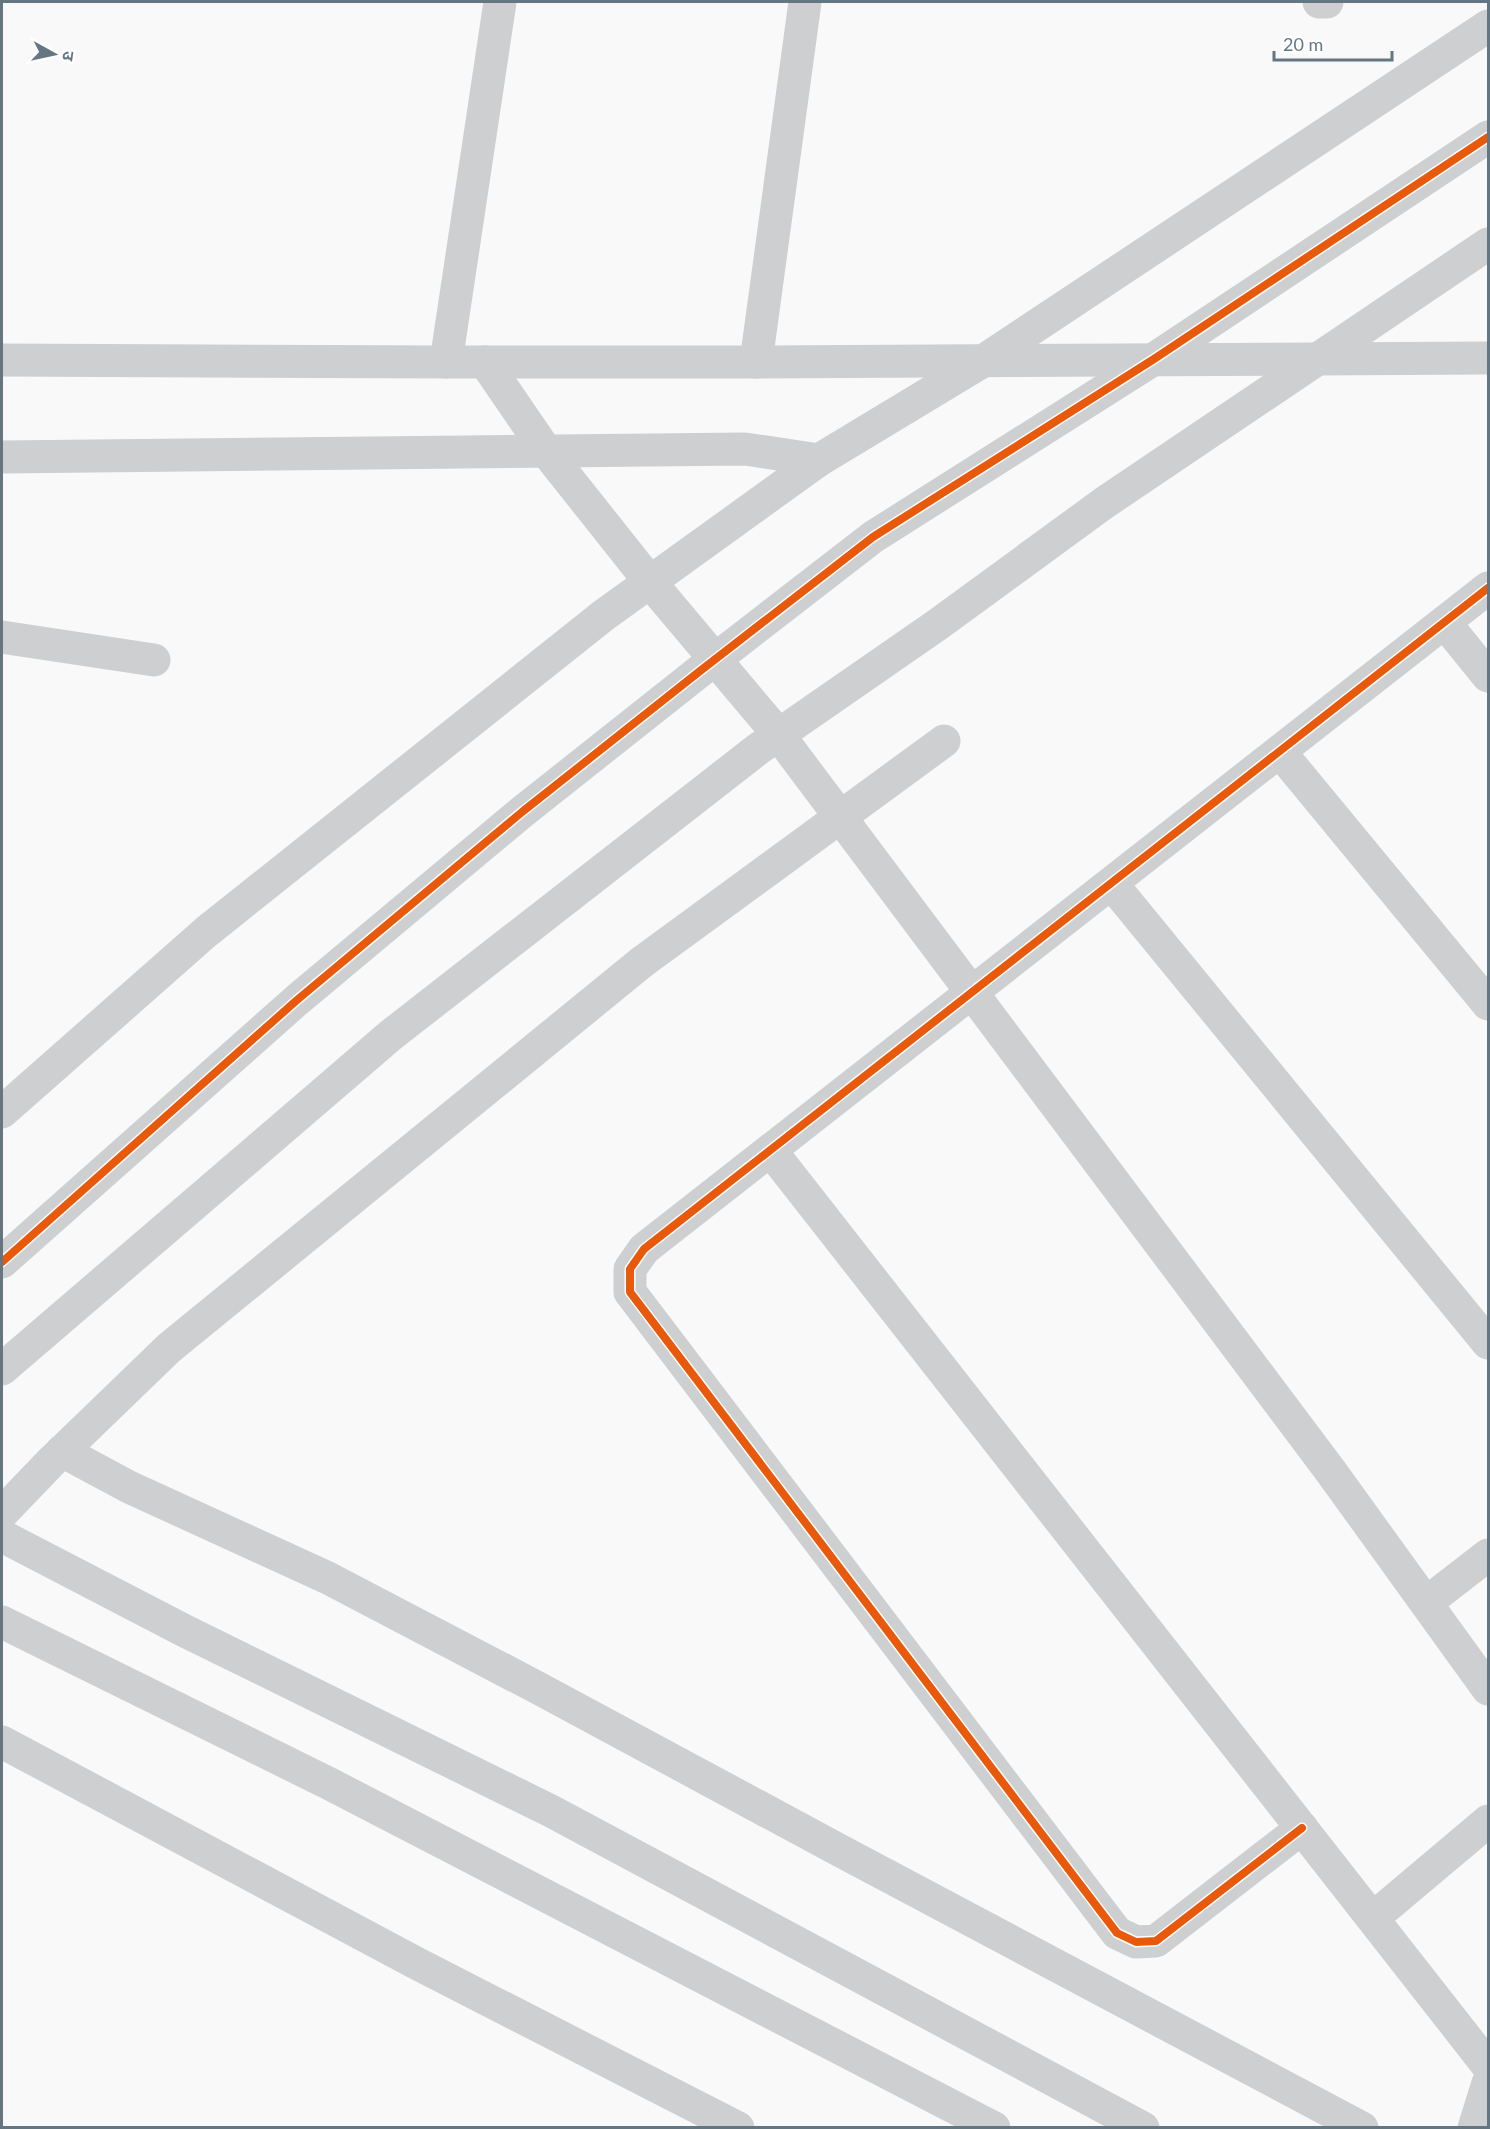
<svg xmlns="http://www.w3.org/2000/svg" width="1490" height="2129" font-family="Lato,'Noto Sans Devanagari',sans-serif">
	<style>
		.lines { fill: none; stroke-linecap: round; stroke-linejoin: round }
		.minor { stroke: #cecfd0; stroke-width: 33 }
		.cycleway-casing { stroke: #fff; stroke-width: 11 }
		.cycleway { stroke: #e8590c; stroke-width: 8 }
	</style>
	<rect width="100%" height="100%" fill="#f9f9f9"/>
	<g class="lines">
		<g class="minor">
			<polyline points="500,2 446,362 756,362 1488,358"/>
			<polyline points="1319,2 1327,2"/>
			<polyline points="2,360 446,362"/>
			<polyline points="485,362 546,451 650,582 778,734 1332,1473 1488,1689"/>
			<polyline points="756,362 805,2"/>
			<polyline points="2,457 745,449 819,460"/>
			<polyline points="1445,623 1488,676"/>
			<polyline points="2,637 154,660"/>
			<polyline points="1280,752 1488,1004"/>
			<polyline points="1112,884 1488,1343"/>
			<polyline points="2,1112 206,932 604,615 819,460 983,361 1488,26"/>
			<polyline points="771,1151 1488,2066"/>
			<polyline points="2,1262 297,1000 522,812 700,671 873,537 1154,359 1488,137"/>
			<polyline points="2,1369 391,1035 758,749 937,625 1104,503 1488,244"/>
			<polyline points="62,1451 129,1487 328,1578 540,1689 837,1849 1362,2128"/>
			<polyline points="2,1513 52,1461 169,1348 642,962 944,741"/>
			<polyline points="2,1536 185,1631 551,1811 1143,2128"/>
			<polyline points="1426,1603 1488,1555"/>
			<polyline points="2,1622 328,1783 994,2128"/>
			<polyline points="2,1742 416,1963 738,2128"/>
			<polyline points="1302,1828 1156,1941 1136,1942 1117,1933 630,1292 630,1269 644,1249 1488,588"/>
			<polyline points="1373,1918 1488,1821"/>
			<polyline points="1474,2128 1488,2083"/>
		</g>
		<g class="cycleway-casing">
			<g id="cycleway">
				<polyline points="2,1262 297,1000 522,812 700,671 873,537 1154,359 1488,137"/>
				<polyline points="1302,1828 1156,1941 1136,1942 1117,1933 630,1292 630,1269 644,1249 1488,588"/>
			</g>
		</g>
		<use href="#cycleway" class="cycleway"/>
	</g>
	<rect width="1490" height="2129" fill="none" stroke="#657683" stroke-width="6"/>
	<g transform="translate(54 54) rotate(98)" stroke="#ffffff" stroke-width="4.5" paint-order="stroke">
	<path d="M0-4.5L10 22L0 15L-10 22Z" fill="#657683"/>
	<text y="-9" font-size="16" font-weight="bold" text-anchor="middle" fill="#657683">उ</text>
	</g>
	<path d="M1274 51v9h118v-9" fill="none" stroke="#657683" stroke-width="3"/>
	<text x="1283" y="51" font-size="18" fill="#657683" stroke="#ffffff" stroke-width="4.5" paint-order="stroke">20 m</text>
</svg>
